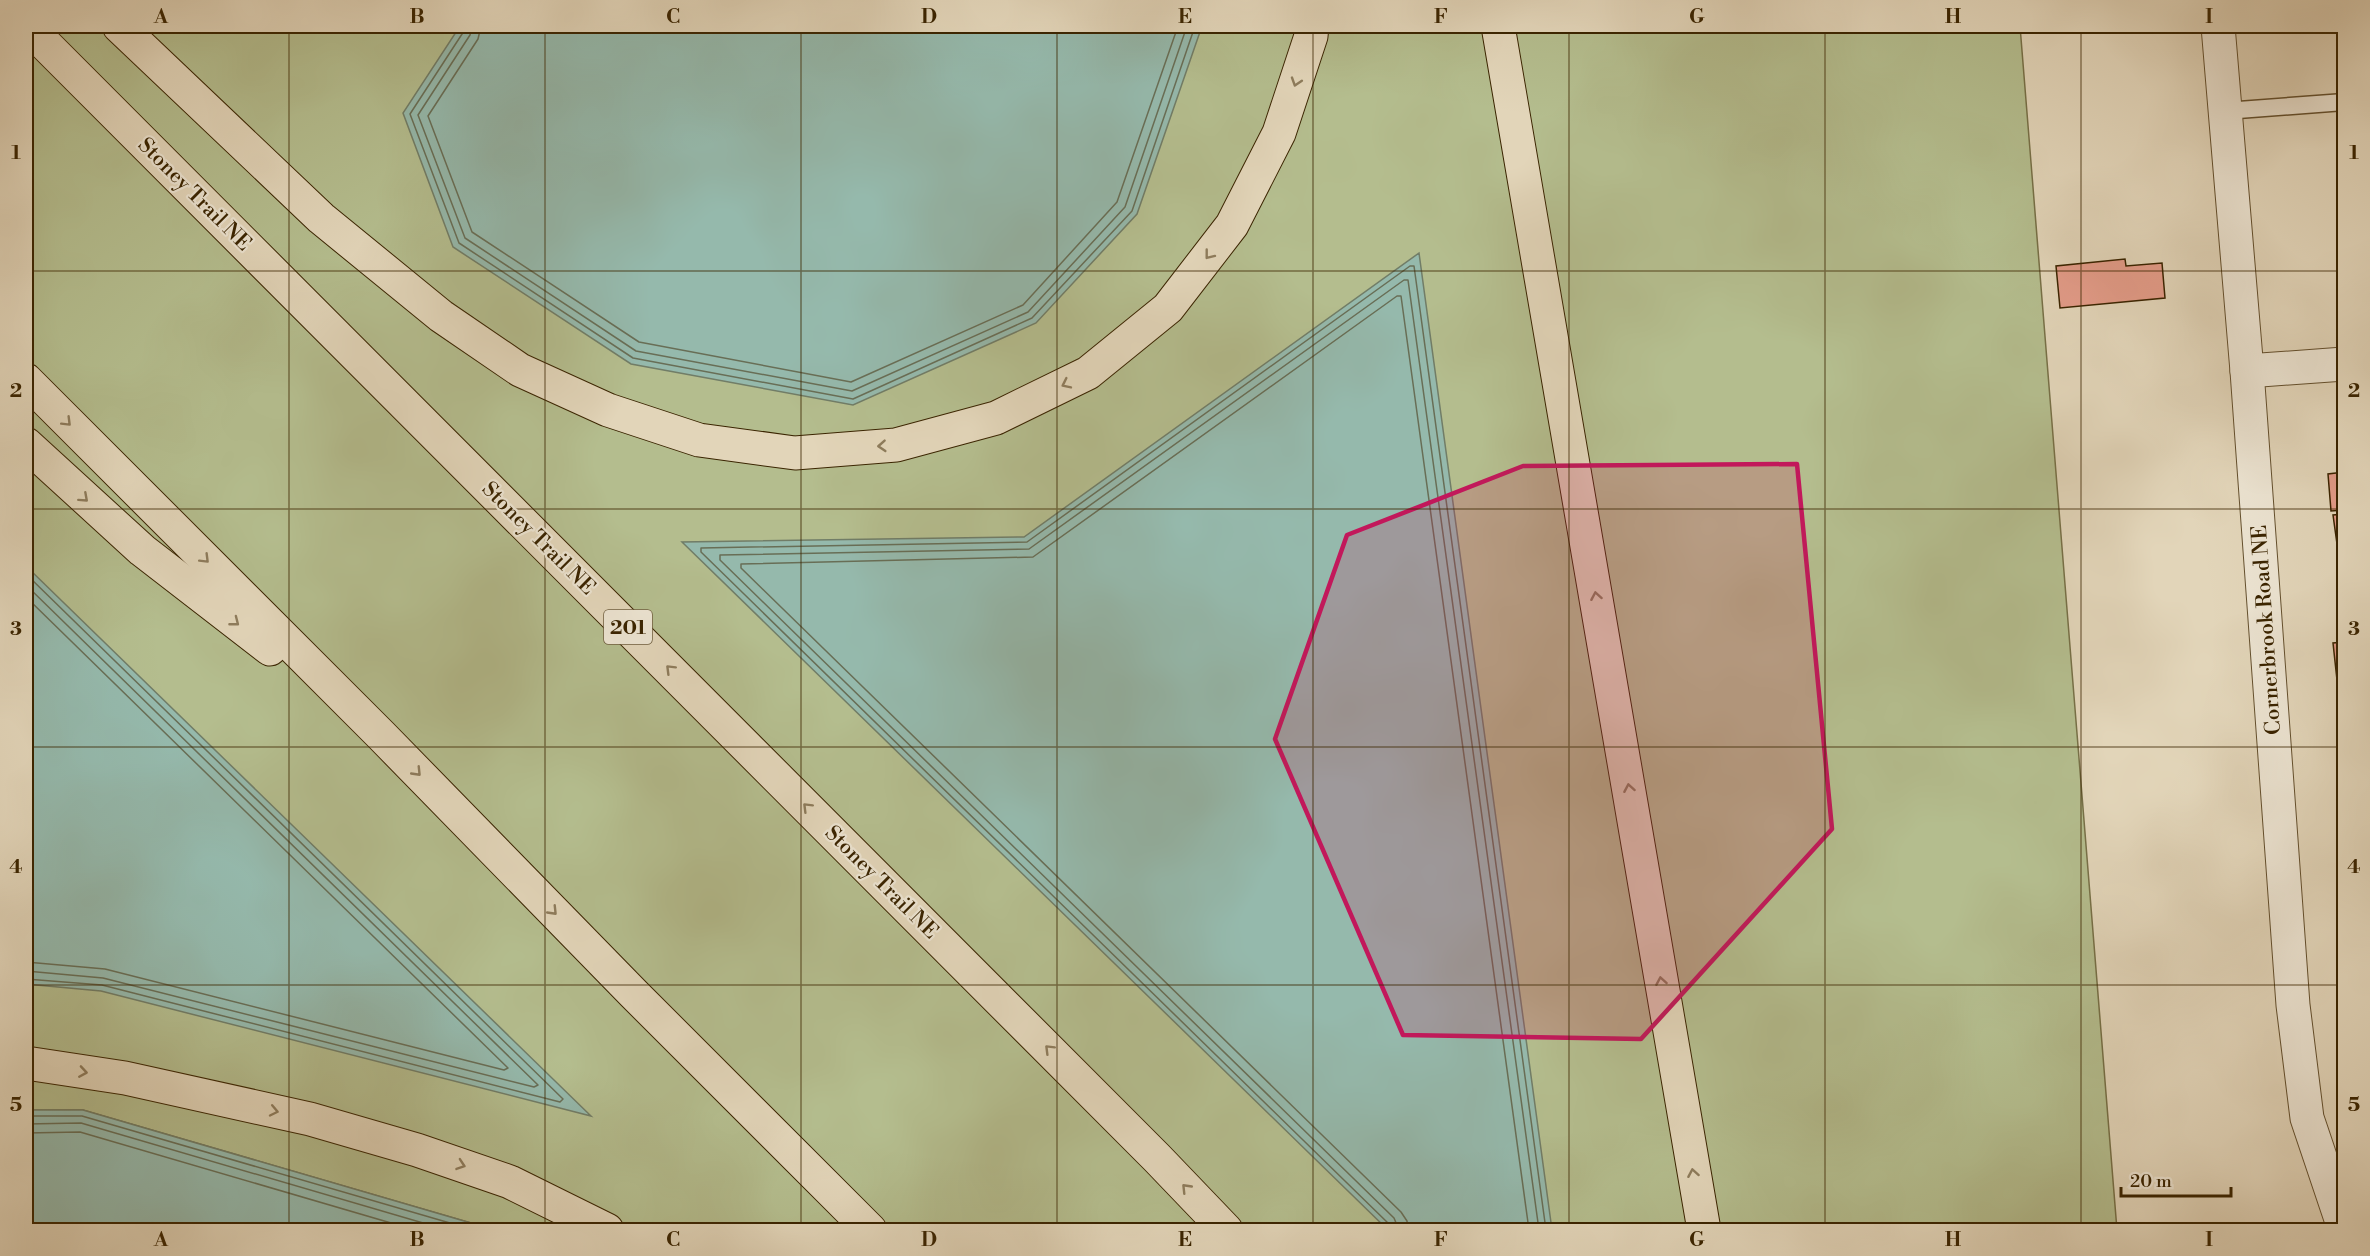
<svg xmlns="http://www.w3.org/2000/svg" width="2370" height="1256" font-family="'Libre Bodoni',serif">
	<style>
		.green { fill: #b4bd8e; stroke: #777047; stroke-width: 1.5 }
		.water { fill: #95b9ac; stroke: #717d67; stroke-width: 1.5 }
		.lines { fill: none; stroke-linecap: round; stroke-linejoin: round }
		.shore { stroke: #686e56; stroke-width: 1.5 }
		.building { fill: #e39c89; stroke: #3a2400; stroke-width: 1.5 }
		.lane-casing { stroke: #64502e; stroke-width: 19 }
		.street-casing { stroke: #64502e; stroke-width: 35 }
		.highway-casing { stroke: #3a2400; stroke-width: 35 }
		.lane { stroke: #ece4d2; stroke-width: 16 }
		.street { stroke: #ece4d2; stroke-width: 33 }
		.highway { stroke: #e2d5b9; stroke-width: 33 }
		.oneway { stroke: #8e7c5c }
		.marked { fill: #c2185b; fill-opacity: 0.2; stroke: #c2185b; stroke-width: 4.5; stroke-linejoin: round }
		.grid { fill: none; stroke: #3a2400; stroke-width: 1.5; stroke-opacity: 0.55 }
		.labels { text-anchor: middle; stroke-width: 4.5; stroke-linejoin: round; paint-order: stroke }
		.shield { fill: #ece4d2; stroke: #6f5e3f; stroke-width: 1.5 }
		.shield-label { font-size: 20px; font-weight: bold; fill: #3a2400 }
		.street-label { font-size: 21px; fill: #3a2400; stroke: #ece4d2 }
		.neatline { fill: none; stroke: #3a2400; stroke-width: 2 }
		.grid-label { font-size: 20px; text-anchor: middle; font-weight: bold; fill: #3a2400 }
	</style>
	<rect width="100%" height="100%" fill="#e2d5b9"/>
	<filter id="stains"><feTurbulence type="fractalNoise" baseFrequency=".00333" numOctaves="4"/><feColorMatrix values="0 0 0 0 .2 0 0 0 0 .09 0 0 0 0 .02 0 0 0 .5 -.17"/></filter>
	<radialGradient id="worn" r=".72"><stop offset=".6" stop-color="#630" stop-opacity="0"/><stop offset="1" stop-color="#630" stop-opacity=".3"/></radialGradient>
	<polygon class="green" points="26,26 2020,26 2117,1230 495,1230 83,1110 26,1110"/>
	<g class="water">
		<polygon points="460,26 1202,26 1137,214 1036,323 853,405 631,364 453,247 403,113"/>
		<polygon points="1419,253 1552,1230 1388,1230 682,542 1024,537"/>
		<polygon points="26,566 591,1116 101,991 26,984"/>
		<polygon points="26,1110 83,1110 495,1230 26,1230"/>
	</g>
	<g class="lines">
		<g class="shore">
			<polyline points="465,26 464,31 410,114 459,243 633,358 853,399 1032,318 1132,211 1195,26"/>
			<polyline points="472,26 470,35 418,115 465,238 636,351 852,391 1028,312 1125,207 1187,26"/>
			<polyline points="481,26 478,39 428,116 472,232 639,342 851,382 1023,305 1117,202 1178,26"/>
			<polyline points="26,574 563,1099 560,1102 102,985 26,979"/>
			<polyline points="26,585 538,1085 534,1087 103,978 26,971"/>
			<polyline points="26,597 508,1068 504,1070 105,969 26,962"/>
			<polyline points="26,1116 82,1116 474,1230"/>
			<polyline points="26,1124 81,1123 447,1230"/>
			<polyline points="26,1133 80,1132 415,1230"/>
			<polyline points="1391,1230 1389,1224 701,552 701,548 1027,542 1410,266 1414,266 1546,1230"/>
			<polyline points="1399,1230 1394,1218 720,560 720,555 1029,549 1404,280 1408,280 1539,1230"/>
			<polyline points="1408,1230 1407,1221 1401,1212 741,568 741,564 1033,557 1397,296 1401,296 1529,1230"/>
		</g>
	</g>
	<g class="building">
		<polygon points="2125,259 2126,266 2162,263 2165,298 2060,308 2056,266"/>
		<polygon points="2344,472 2344,510 2331,511 2328,474"/>
		<polygon points="2344,514 2344,551 2338,551 2333,515"/>
		<polygon points="2344,642 2344,679 2337,680 2333,643"/>
	</g>
	<g class="lines">
		<g class="lane-casing">
			<polyline id="lane" points="2225,111 2344,102"/>
		</g>
		<g class="street-casing">
			<g id="street">
				<polyline points="2218,26 2247,371 2293,1005 2307,1118 2344,1228"/>
				<polyline points="2247,371 2344,364"/>
			</g>
		</g>
		<g class="highway-casing">
			<g id="highway">
				<polyline points="27,26 1157,1158 1226,1230"/>
				<polyline points="119,26 321,218 441,316 520,370 608,410 699,440 795,453 896,445 996,418 1088,373 1168,308 1232,225 1279,133 1311,36 1312,26"/>
				<polyline points="1498,26 1704,1230"/>
				<polyline points="26,380 381,735 634,994 870,1230"/>
				<polyline points="26,444 142,550 270,649"/>
				<polyline points="26,1063 125,1078 310,1119 417,1150 510,1182 607,1230"/>
			</g>
		</g>
		<use href="#lane" class="lane"/>
		<use href="#street" class="street"/>
		<use href="#highway" class="highway"/>
	</g>
	<defs><path id="oneway-chevron" d="M-2-3.5L2.5 0L-2 3.5" fill="none" stroke-width="1.6" stroke-linecap="round" stroke-linejoin="round" transform="scale(1.5)"/></defs>
	<g class="oneway">
		<use href="#oneway-chevron" transform="translate(1296 82) rotate(108)"/>
		<use href="#oneway-chevron" transform="translate(1209 255) rotate(128)"/>
		<use href="#oneway-chevron" transform="translate(1066 384) rotate(154)"/>
		<use href="#oneway-chevron" transform="translate(67 422) rotate(45)"/>
		<use href="#oneway-chevron" transform="translate(882 446) rotate(176)"/>
		<use href="#oneway-chevron" transform="translate(84 498) rotate(42)"/>
		<use href="#oneway-chevron" transform="translate(205 559) rotate(45)"/>
		<use href="#oneway-chevron" transform="translate(1596 596) rotate(-100)"/>
		<use href="#oneway-chevron" transform="translate(235 622) rotate(38)"/>
		<use href="#oneway-chevron" transform="translate(670 669) rotate(-135)"/>
		<use href="#oneway-chevron" transform="translate(417 772) rotate(46)"/>
		<use href="#oneway-chevron" transform="translate(1629 788) rotate(-100)"/>
		<use href="#oneway-chevron" transform="translate(807 807) rotate(-135)"/>
		<use href="#oneway-chevron" transform="translate(553 911) rotate(46)"/>
		<use href="#oneway-chevron" transform="translate(1661 981) rotate(-100)"/>
		<use href="#oneway-chevron" transform="translate(1049 1049) rotate(-135)"/>
		<use href="#oneway-chevron" transform="translate(83 1072) rotate(9)"/>
		<use href="#oneway-chevron" transform="translate(274 1111) rotate(12)"/>
		<use href="#oneway-chevron" transform="translate(461 1165) rotate(19)"/>
		<use href="#oneway-chevron" transform="translate(1693 1173) rotate(-100)"/>
		<use href="#oneway-chevron" transform="translate(1186 1188) rotate(-134)"/>
	</g>
	<path class="marked" d="M1797 464 1832 829 1641 1039 1403 1035 1275 739 1347 535 1523 466Z"/>
	<path class="grid" d="M289 26V1230M545 26V1230M801 26V1230M1057 26V1230M1313 26V1230M1569 26V1230M1825 26V1230M2081 26V1230M26 271H2344M26 509H2344M26 747H2344M26 985H2344"/>
	<g class="labels">
		<rect class="shield" x="604" y="610" width="48" height="34" rx="4.5"/>
		<g class="shield-label">
			<text x="628" y="634">201</text>
		</g>
		<g class="street-label">
			<text transform="translate(195 194) rotate(45)" y="7">Stoney Trail NE</text>
			<text transform="translate(539 538) rotate(45)" y="7">Stoney Trail NE</text>
			<text transform="translate(2266 630) rotate(-94)" y="7">Cornerbrook Road NE</text>
			<text transform="translate(882 882) rotate(45)" y="7">Stoney Trail NE</text>
		</g>
	</g>
	<rect width="2370" height="1256" fill="none" stroke="#e2d5b9" stroke-width="66"/>
	<path d="M2121 1187v9h110v-9" fill="none" stroke="#3a2400" stroke-width="3"/>
	<text x="2130" y="1187" font-size="18" fill="#3a2400" stroke="#ece4d2" stroke-width="4.5" paint-order="stroke">20 m</text>
	<rect x="33" y="33" width="2304" height="1190" class="neatline"/>
	<g class="grid-label">
		<text x="161" y="23">A</text>
		<text x="417" y="23">B</text>
		<text x="673" y="23">C</text>
		<text x="929" y="23">D</text>
		<text x="1185" y="23">E</text>
		<text x="1441" y="23">F</text>
		<text x="1697" y="23">G</text>
		<text x="1953" y="23">H</text>
		<text x="2209" y="23">I</text>
		<text x="16" y="159">1</text>
		<text x="2354" y="159">1</text>
		<text x="16" y="397">2</text>
		<text x="2354" y="397">2</text>
		<text x="16" y="635">3</text>
		<text x="2354" y="635">3</text>
		<text x="16" y="873">4</text>
		<text x="2354" y="873">4</text>
		<text x="16" y="1111">5</text>
		<text x="2354" y="1111">5</text>
		<text x="161" y="1246">A</text>
		<text x="417" y="1246">B</text>
		<text x="673" y="1246">C</text>
		<text x="929" y="1246">D</text>
		<text x="1185" y="1246">E</text>
		<text x="1441" y="1246">F</text>
		<text x="1697" y="1246">G</text>
		<text x="1953" y="1246">H</text>
		<text x="2209" y="1246">I</text>
	</g>
	<rect width="100%" height="100%" filter="url(#stains)"/>
	<rect width="100%" height="100%" fill="url(#worn)"/>
</svg>
